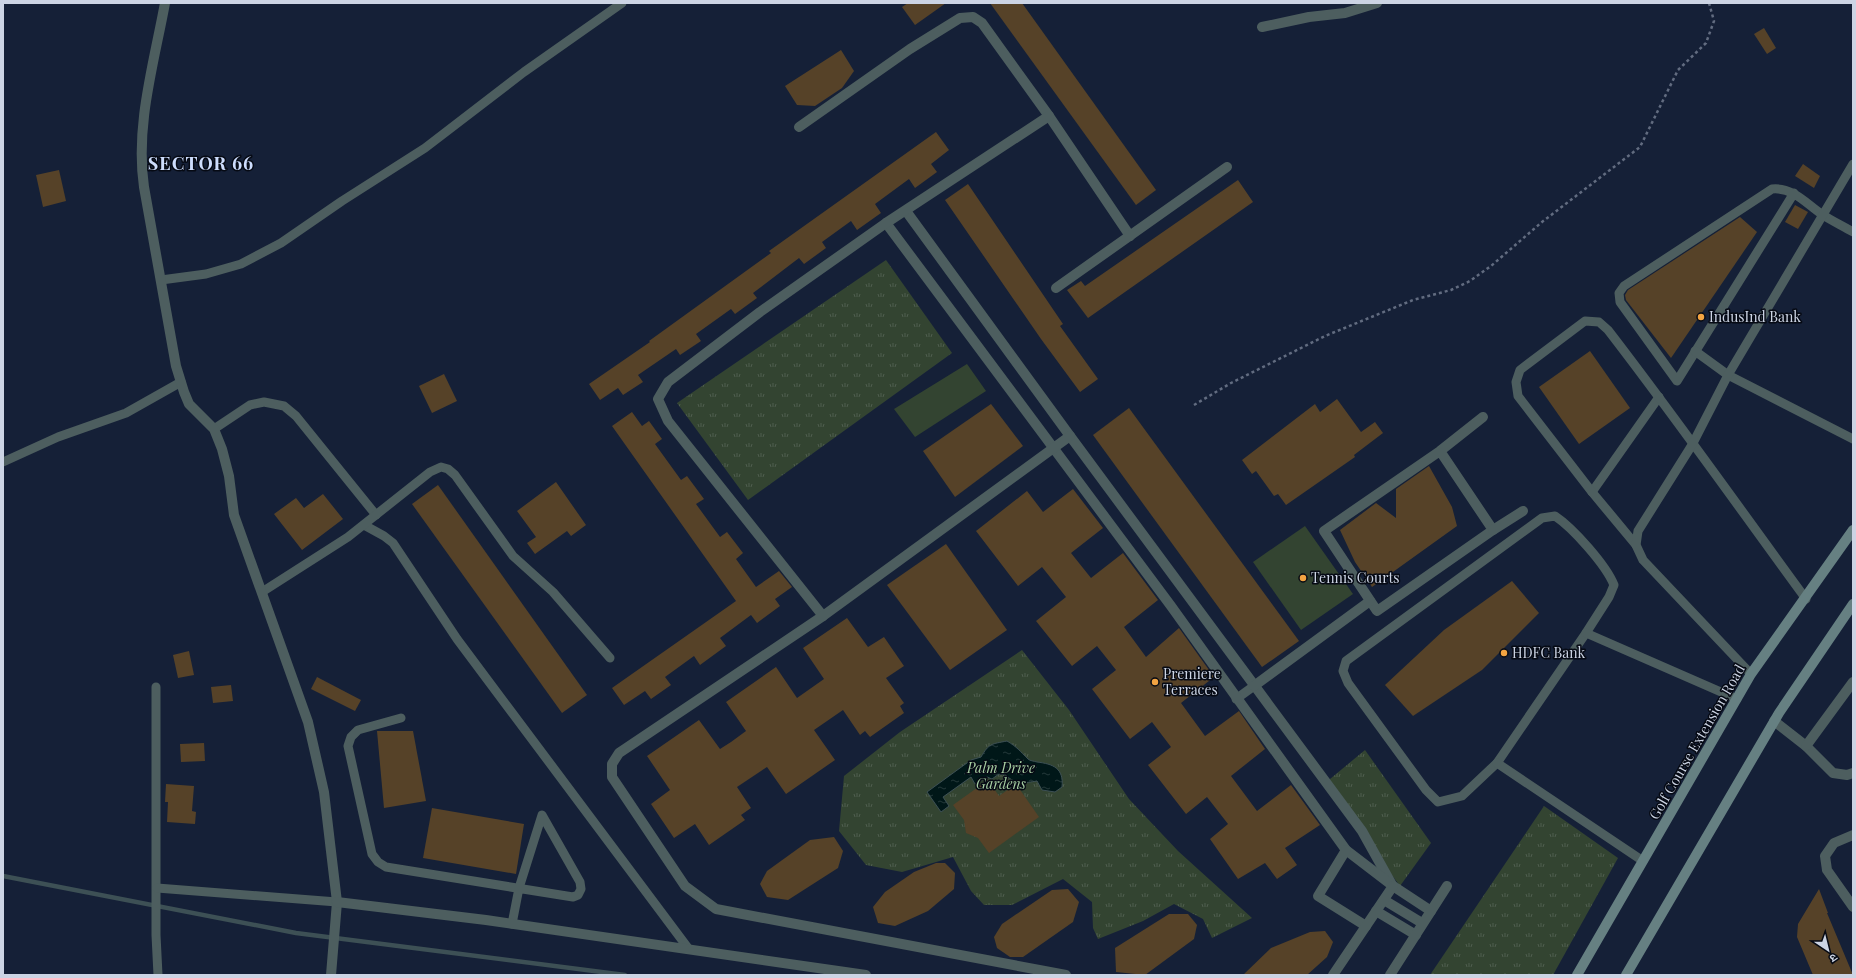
<svg xmlns="http://www.w3.org/2000/svg" width="1856" height="978" font-family="'Playfair Display','Noto Sans Devanagari',serif">
	<style>
		.grass { fill: url(#grass-tufts) }
		.pitch { fill: #334431 }
		.water { fill: url(#water-ripples); stroke: #3d5055 }
		.lines { fill: none; stroke-linecap: round; stroke-linejoin: round }
		.stream { stroke: #3d5055; stroke-width: 4.5 }
		.building { fill: #564228 }
		.path { stroke: #626c80; stroke-width: 2.5; stroke-dasharray: 3 3; stroke-linecap: butt }
		.service { stroke: #4d5e5f; stroke-width: 9 }
		.minor { stroke: #4d5e5f; stroke-width: 10 }
		.tertiary { stroke: #4d5e5f; stroke-width: 10 }
		.secondary { stroke: #668082; stroke-width: 10 }
		.poi-dot { fill: #f3a442; stroke: #060a14; stroke-width: 1.5 }
		.labels { text-anchor: middle; stroke-width: 3; stroke-linejoin: round; paint-order: stroke }
		.poi-label { font-size: 14px; fill: #ccd4e4; stroke: #060a14; text-anchor: start }
		.street-label { font-size: 14px; fill: #ccd4e4; stroke: #060a14 }
		.park-label { font-size: 14px; font-style: italic; fill: #a6cea2; stroke: #060a14 }
		.district-label { font-size: 18px; font-weight: bold; letter-spacing: 1px; fill: #cdddfd; stroke: #060a14 }
	</style>
	<defs>
		<pattern id="grass-tufts" width="24" height="20" patternUnits="userSpaceOnUse"><rect width="24" height="20" fill="#334431"/><path d="M3 7l-1-3M5 7V3M7 7l1-3M15 17l-1-3M17 17v-4M19 17l1-3" fill="none" stroke="#4f5e4f"/></pattern>
		<pattern id="water-ripples" width="26" height="14" patternUnits="userSpaceOnUse"><rect width="26" height="14" fill="#001718"/><path d="M2 4q2-2 4 0t4 0M15 11q2-2 4 0t4 0" fill="none" stroke="#243839"/></pattern>
	</defs>
	<rect width="100%" height="100%" fill="#152037"/>
	<g class="grass">
		<polygon points="886,260 952,353 748,500 677,403"/>
		<polygon points="1022,650 1069,710 1129,799 1178,851 1252,918 1212,938 1203,919 1174,904 1143,921 1098,939 1093,928 1092,902 1063,879 1012,905 984,905 971,891 953,857 902,872 866,865 839,831 844,776 900,732"/>
		<polygon points="1365,750 1431,843 1400,886 1324,784"/>
		<polygon points="1544,806 1618,858 1553,975 1430,975"/>
	</g>
	<g class="pitch">
		<polygon points="967,364 986,391 915,437 894,409"/>
		<polygon points="1305,526 1353,594 1301,630 1253,562"/>
	</g>
	<path class="water" d="M1007 741C1017 747 1020 751 1028 759 1030 761 1034 761 1037 762 1053 764 1064 768 1062 787L1055 792 1042 790 1037 781C1025 783 1015 785 1006 775L999 774 992 779 987 777 975 784 971 777 943 797 949 806 941 812 927 792 971 760 981 757C989 743 992 744 1007 741Z"/>
	<g class="lines">
		<polyline class="stream" points="3,876 296,933 625,975"/>
	</g>
	<g class="building">
		<polygon points="908,3 946,3 915,25 902,7"/>
		<polygon points="990,3 1022,3 1156,190 1136,205"/>
		<polygon points="1764,28 1776,48 1767,54 1754,34"/>
		<polygon points="841,50 854,71 842,88 815,106 797,105 785,86"/>
		<polygon points="936,132 949,150 931,164 937,172 915,188 909,179 875,204 881,213 857,230 851,221 822,242 826,248 804,264 799,258 753,293 757,298 735,314 731,309 696,334 701,341 680,355 676,349 638,375 643,382 623,395 618,388 600,400 589,384 650,342 649,341 771,253 769,251"/>
		<polygon points="1803,164 1820,176 1814,188 1795,176"/>
		<polygon points="59,170 66,201 43,207 36,175"/>
		<polygon points="1238,180 1253,202 1088,318 1067,290 1081,281 1085,286"/>
		<polygon points="968,184 1063,324 1060,326 1098,379 1080,392 1041,339 945,200"/>
		<polygon points="1795,205 1808,212 1798,229 1785,222"/>
		<polygon points="1740,217 1757,232 1671,358 1626,300 1625,295 1628,290"/>
		<polygon points="1590,351 1630,408 1579,444 1539,387"/>
		<polygon points="444,374 457,401 432,413 419,386"/>
		<polygon points="1337,399 1361,432 1375,422 1383,433 1354,455 1355,457 1286,505 1278,494 1274,496 1256,471 1252,474 1242,460 1315,404 1320,412"/>
		<polygon points="991,404 1023,446 955,497 923,451"/>
		<polygon points="1129,408 1299,641 1262,667 1093,435"/>
		<polygon points="632,412 642,426 649,421 662,439 655,444 681,480 687,476 704,499 696,504 720,537 727,532 743,553 736,559 756,587 779,571 792,587 775,599 780,606 757,623 751,615 720,638 726,646 700,665 694,656 665,677 671,685 651,699 645,691 624,705 612,688 736,601 612,426"/>
		<polygon points="1429,466 1452,507 1457,526 1372,587 1355,562 1340,530 1376,503 1396,518 1396,489"/>
		<polygon points="556,482 586,525 571,536 567,531 535,554 527,543 536,537 517,511"/>
		<polygon points="438,485 587,695 562,713 412,504"/>
		<polygon points="1073,489 1103,528 1071,553 1091,578 1123,553 1158,600 1124,627 1146,657 1179,628 1214,677 1181,703 1205,736 1239,711 1265,749 1231,776 1257,811 1291,785 1320,825 1285,848 1297,865 1277,879 1265,863 1238,879 1210,839 1228,824 1207,797 1186,814 1148,765 1171,747 1152,722 1130,739 1092,689 1116,670 1097,646 1072,666 1036,621 1066,597 1042,567 1018,586 976,531 1027,491 1043,512"/>
		<polygon points="323,494 343,519 302,550 274,514 296,498 304,508"/>
		<polygon points="946,544 1007,630 950,670 887,585"/>
		<polygon points="1512,581 1539,613 1482,670 1413,716 1385,685 1444,630"/>
		<polygon points="847,618 868,647 884,637 904,666 886,678 904,703 900,706 904,713 870,737 865,731 860,735 843,710 814,730 835,760 786,794 767,767 737,787 751,808 741,815 745,820 709,845 695,824 674,838 651,804 670,790 647,756 699,720 720,749 731,742 746,731 726,702 776,667 797,698 824,679 803,648"/>
		<polygon points="189,651 194,675 178,678 173,655"/>
		<polygon points="317,677 361,700 355,711 311,689"/>
		<polygon points="231,685 233,701 213,703 211,687"/>
		<polygon points="377,731 413,731 426,801 384,808"/>
		<polygon points="204,743 205,761 181,762 180,744"/>
		<polygon points="988,780 999,796 1016,784 1039,817 989,853 978,838 966,833 964,820 953,805"/>
		<polygon points="166,784 194,786 192,811 196,812 195,824 167,822 168,802 165,802"/>
		<polygon points="432,808 524,824 516,874 423,858"/>
		<polygon points="834,837 843,851 838,868 788,900 767,897 760,884 767,871 810,840"/>
		<polygon points="936,863 945,863 955,873 954,889 928,911 895,926 878,923 873,907 885,892 914,872"/>
		<polygon points="1068,889 1079,902 1073,922 1023,957 1010,957 997,948 994,937 1002,924 1052,890"/>
		<polygon points="1819,889 1828,913 1827,913 1853,975 1813,975 1797,937 1798,924"/>
		<polygon points="1169,914 1188,914 1197,925 1194,939 1145,975 1116,972 1115,948"/>
		<polygon points="1325,931 1333,942 1327,957 1307,975 1243,975 1271,948 1310,932"/>
	</g>
	<g class="lines">
		<polyline class="path" points="1194,405 1231,383 1325,336 1413,300 1451,290 1470,281 1491,266 1542,222 1640,147 1678,70 1706,43 1714,21 1709,3"/>
		<g class="service">
			<path d="M1794 193 1677 381 1620 302 1619 293 1624 286 1772 189C1794 187 1806 204 1823 215 1832 221 1843 226 1853 232"/>
			<polyline points="161,280 206,274 241,264 281,243 342,201 425,148 524,72 622,3"/>
			<polyline points="1695,351 1728,375 1853,439"/>
			<polyline points="214,429 250,405 264,402 284,406 296,416 376,515"/>
			<polyline points="3,462 58,437 126,413 181,382"/>
			<polyline points="1592,492 1659,397"/>
			<path d="M1555 516C1573 528 1606 565 1614 585L1609 597 1586 633 1497 763 1462 796 1438 802 1426 790 1348 683 1343 671 1346 661 1542 518Z"/>
			<polyline points="364,525 384,536 393,543 457,639 688,948"/>
			<path d="M1636 545 1592 492 1518 396 1516 382 1520 370 1585 321 1599 322 1608 330C1676 418 1740 509 1806 599"/>
			<polyline points="262,592 348,537 430,472 441,467 448,469 455,475 513,556 553,592 610,658"/>
			<polyline points="1586,633 1737,699"/>
			<polyline points="1751,674 1643,560 1636,545 1638,531 1692,445 1728,375 1853,164"/>
			<polyline points="156,687 156,935 158,975"/>
			<polyline points="1236,699 1254,686"/>
			<polyline points="401,718 358,730 351,737 348,746 372,854 378,862 386,867 573,897 578,895 581,889 580,882 542,815 519,888 512,924"/>
			<polyline points="1497,763 1643,861"/>
			<polyline points="157,888 337,902"/>
		</g>
		<g class="minor">
			<polyline points="1262,27 1309,17 1345,13 1377,3"/>
			<polyline points="799,127 910,49 960,18 973,17 982,23 1049,116 1130,236"/>
			<polyline points="906,211 1070,436 1362,831 1391,883"/>
			<polyline points="886,223 1171,606 1346,850 1393,886 1431,911"/>
			<polyline points="1056,288 1227,167"/>
			<polyline points="1440,451 1493,530 1377,611 1324,531 1440,451 1483,417"/>
			<polyline points="1493,530 1523,511"/>
			<polyline points="823,616 668,421 658,399 668,382 760,312 886,223 1049,116"/>
			<polyline points="1254,686 1370,601"/>
			<polyline points="1774,721 1806,746 1833,773 1847,775 1853,773"/>
			<polyline points="1806,746 1853,682"/>
			<polyline points="1853,835 1834,843 1825,856 1827,870 1853,907"/>
			<polyline points="1346,850 1318,896 1366,926"/>
			<polyline points="1384,900 1422,923"/>
			<polyline points="1376,911 1416,935"/>
			<polyline points="1066,975 716,909 685,886 612,777 612,764 619,753 823,616 1070,436"/>
			<polyline points="1333,975 1393,886"/>
			<polyline points="1390,975 1447,886"/>
		</g>
		<g class="tertiary">
			<path d="M165 3C154 63 135 126 144 187L176 366 184 392 189 404 214 429 222 449 229 476 234 515 308 722 324 792 337 902 331 975"/>
			<polyline points="337,902 486,920 866,975"/>
		</g>
		<g class="secondary">
			<polyline points="1577,975 1751,674 1853,530"/>
			<polyline points="1626,975 1779,713 1853,604"/>
		</g>
	</g>
	<g class="poi-dot">
		<circle cx="1701" cy="317" r="4"/>
		<circle cx="1303" cy="578" r="4"/>
		<circle cx="1504" cy="653" r="4"/>
		<circle cx="1155" cy="682" r="4"/>
	</g>
	<g class="labels">
		<g class="poi-label">
			<text x="1709" y="322">IndusInd Bank</text>
			<text x="1311" y="583">Tennis Courts</text>
			<text x="1512" y="658">HDFC Bank</text>
			<text x="1163" y="679">Premiere<tspan x="1163" dy="16">Terraces</tspan></text>
		</g>
		<g class="street-label">
			<text transform="translate(1697 742) rotate(-60)" y="5">Golf Course Extension Road</text>
		</g>
		<g class="park-label">
			<text x="1001" y="773">Palm Drive<tspan x="1001" dy="16">Gardens</tspan></text>
		</g>
		<g class="district-label">
			<text x="201" y="170">SECTOR 66</text>
		</g>
	</g>
	<rect width="1856" height="978" fill="none" stroke="#ccd4e4" stroke-width="8"/>
	<g transform="translate(1828 950) rotate(145)" stroke="#060a14" stroke-width="3" paint-order="stroke">
	<path d="M0-3L7 15L0 10L-7 15Z" fill="#ccd4e4"/>
	<text y="-6" font-size="11" font-weight="bold" text-anchor="middle" fill="#ccd4e4">उ</text>
	</g>
</svg>
